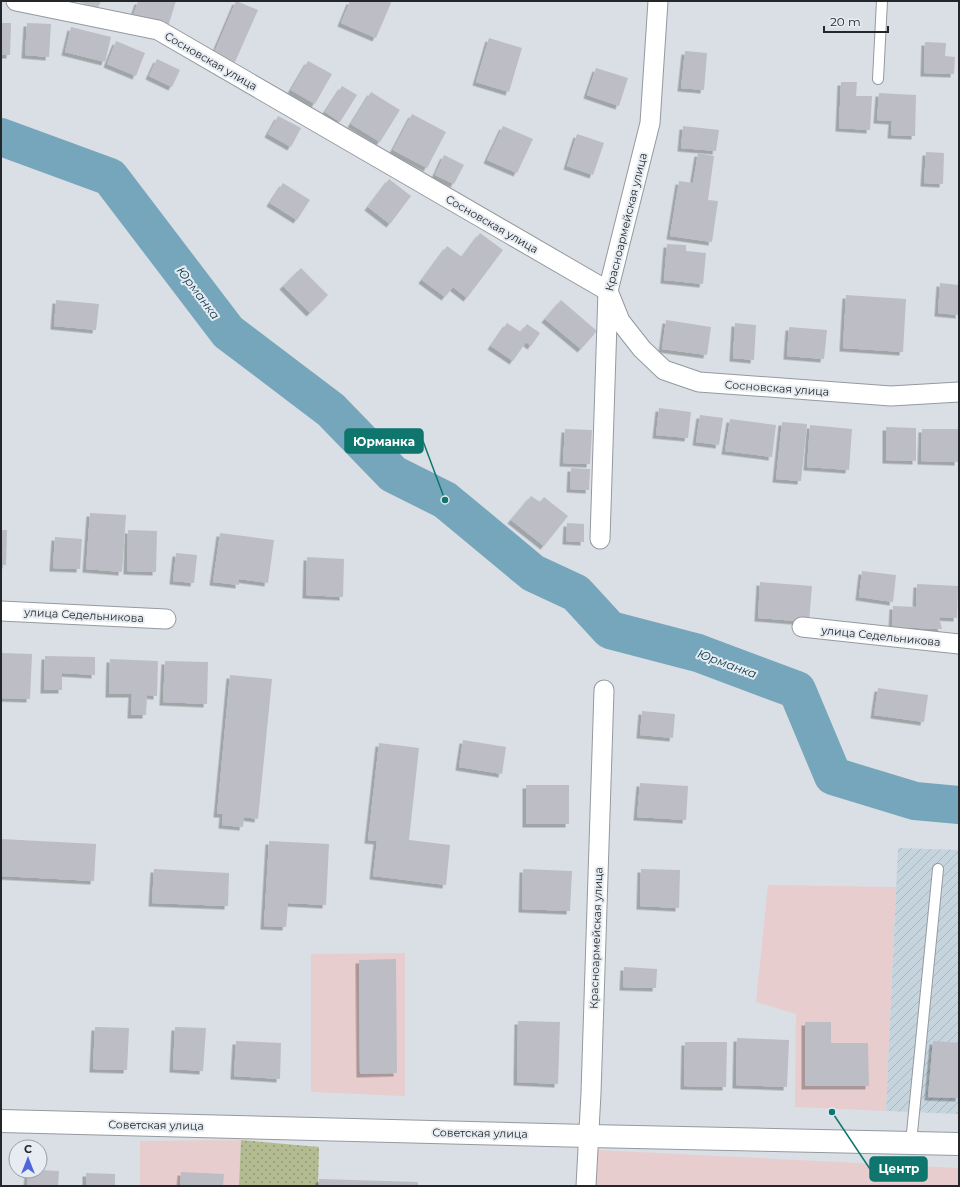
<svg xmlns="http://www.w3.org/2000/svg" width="960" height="1187" font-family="Montserrat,sans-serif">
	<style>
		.commercial { fill: #e8cdce }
		.industrial { fill: url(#industrial-furrows) }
		.grass { fill: url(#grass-dots) }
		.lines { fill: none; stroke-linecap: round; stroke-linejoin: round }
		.river { stroke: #76a6bb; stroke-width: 38 }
		.building { fill: #bdbdc5; filter: url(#shadow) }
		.lane-casing { stroke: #949a9f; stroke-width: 12 }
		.street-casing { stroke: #949a9f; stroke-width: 21 }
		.secondary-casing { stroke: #949a9f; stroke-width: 24 }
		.lane { stroke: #fff; stroke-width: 10 }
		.street { stroke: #fff; stroke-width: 19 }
		.secondary { stroke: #fff; stroke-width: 22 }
		.labels { text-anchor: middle; stroke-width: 4; stroke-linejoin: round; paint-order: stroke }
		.street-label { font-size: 11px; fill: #242729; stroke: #e6ecf2 }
		.water-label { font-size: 12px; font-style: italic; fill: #0c3848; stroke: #e6ecf2 }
		.leader { fill: none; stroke: #0f766e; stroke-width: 1.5 }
		.callout-dot { fill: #0f766e; stroke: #e6ecf2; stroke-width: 1.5 }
		.callout { fill: #0f766e; stroke: #0f766e; stroke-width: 1.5 }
		.callout-label { font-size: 12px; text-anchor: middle; font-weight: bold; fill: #fff }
	</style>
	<defs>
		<pattern id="industrial-furrows" width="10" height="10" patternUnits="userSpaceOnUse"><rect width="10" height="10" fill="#c6d4dd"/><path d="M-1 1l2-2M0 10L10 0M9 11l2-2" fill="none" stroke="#aab6be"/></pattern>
		<pattern id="grass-dots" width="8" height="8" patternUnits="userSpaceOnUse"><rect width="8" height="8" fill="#b3bb90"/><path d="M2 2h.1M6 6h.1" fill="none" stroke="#919876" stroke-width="1.8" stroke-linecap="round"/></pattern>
		<filter id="shadow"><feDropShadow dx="-3.5" dy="3.5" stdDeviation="0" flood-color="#0004"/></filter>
	</defs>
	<rect width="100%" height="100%" fill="#d9dfe4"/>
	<g class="commercial">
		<polygon points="768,885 896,887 886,1111 795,1107 796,1014 756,1002"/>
		<polygon points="405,953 405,1096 311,1092 311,954"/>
		<polygon points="241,1140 239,1186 140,1186 140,1141"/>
		<polygon points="597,1150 959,1168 959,1186 594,1186"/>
	</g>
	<polygon class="industrial" points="898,848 959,850 959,1114 886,1111"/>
	<polygon class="grass" points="241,1140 319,1147 318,1186 239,1186"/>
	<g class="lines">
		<polyline class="river" points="1,137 110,177 228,332 331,410 393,474 445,500 533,573 576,593 610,630 698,653 797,690 833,776 915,801 959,805"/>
	</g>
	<g class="building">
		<polygon points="76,1 101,1 98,8"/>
		<polygon points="138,1 176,1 167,30 132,19"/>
		<polygon points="236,1 258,10 235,62 214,53"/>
		<polygon points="350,1 387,1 391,3 376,38 341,23"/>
		<polygon points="1,23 11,23 10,55 1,55"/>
		<polygon points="27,23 51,24 49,57 25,55"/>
		<polygon points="71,27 111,37 105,62 65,52"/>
		<polygon points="489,38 522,48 509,92 476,82"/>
		<polygon points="116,41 145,53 136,76 107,64"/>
		<polygon points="925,42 946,43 945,56 955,57 954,74 924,73"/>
		<polygon points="685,51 707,53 704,90 681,88"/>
		<polygon points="157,59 180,70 172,87 149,76"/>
		<polygon points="308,61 332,74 315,104 291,90"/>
		<polygon points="596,68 628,78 619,106 587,95"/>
		<polygon points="841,82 857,82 856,96 872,96 870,130 839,128"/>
		<polygon points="342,86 357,95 340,122 325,112"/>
		<polygon points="371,92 400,110 380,142 351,124"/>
		<polygon points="879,93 916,95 915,136 891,135 892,121 877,120"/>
		<polygon points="412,114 446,132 427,168 393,150"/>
		<polygon points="278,116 301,128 291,147 268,134"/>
		<polygon points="503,126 533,139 517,173 487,160"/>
		<polygon points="683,126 719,130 716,151 681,148"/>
		<polygon points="577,134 604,143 593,175 567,166"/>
		<polygon points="926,152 944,153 943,184 924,183"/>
		<polygon points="698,153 714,156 708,200 718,201 712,242 670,236 679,181 693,183"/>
		<polygon points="444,155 464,165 454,184 435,175"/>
		<polygon points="389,179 411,196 390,224 368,207"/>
		<polygon points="283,183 310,200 297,220 270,203"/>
		<polygon points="480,233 503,250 467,298 453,287 445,297 422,280 447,246 462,257"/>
		<polygon points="667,244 686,245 686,251 706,253 703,284 664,280"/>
		<polygon points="301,268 328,295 310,313 283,286"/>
		<polygon points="940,283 959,285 959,315 938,313"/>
		<polygon points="846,295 906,299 903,352 843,348"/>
		<polygon points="56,300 99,304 96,330 54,326"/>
		<polygon points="561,300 597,331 581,349 545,319"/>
		<polygon points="666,320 711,327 707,355 662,349"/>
		<polygon points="507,323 521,332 527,324 540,333 531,346 526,342 513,361 491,346"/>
		<polygon points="735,323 756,325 754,360 733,358"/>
		<polygon points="789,327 827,330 824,359 787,356"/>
		<polygon points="659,408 691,412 688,438 656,435"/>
		<polygon points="700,415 723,418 719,445 696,442"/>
		<polygon points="730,419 776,425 772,457 725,451"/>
		<polygon points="782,422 807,424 801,481 776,479"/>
		<polygon points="810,425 852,429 849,470 807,467"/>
		<polygon points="886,427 916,428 916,461 886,460"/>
		<polygon points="565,429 592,430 590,464 563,463"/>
		<polygon points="922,429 959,429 958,462 921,461"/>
		<polygon points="571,468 590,469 589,490 570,489"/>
		<polygon points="531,496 540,502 544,497 568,516 544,546 511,520"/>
		<polygon points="90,513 126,515 122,572 86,569"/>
		<polygon points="567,523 584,524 584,542 566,541"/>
		<polygon points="1,530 7,530 6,565 1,565"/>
		<polygon points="128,530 157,531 156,572 127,571"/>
		<polygon points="220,533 274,540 268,583 239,579 239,585 213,582"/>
		<polygon points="55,537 82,539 80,569 53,568"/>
		<polygon points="176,553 197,555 194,583 173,581"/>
		<polygon points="307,557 344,559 343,597 306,595"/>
		<polygon points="862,571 896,575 893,602 859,597"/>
		<polygon points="760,582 812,586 809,622 758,618"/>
		<polygon points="917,584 958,586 957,618 939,617 942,629 892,627 893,606 916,607"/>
		<polygon points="1,653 32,654 30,699 1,698"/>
		<polygon points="45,656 95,657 95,675 62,673 62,690 44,690"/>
		<polygon points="110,659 158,661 157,696 147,695 146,715 131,715 132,694 109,694"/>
		<polygon points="165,661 208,662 207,704 163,702"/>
		<polygon points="230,675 272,679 258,819 244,817 243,827 222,825 223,814 217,814"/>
		<polygon points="878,688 928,695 924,722 874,715"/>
		<polygon points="642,711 675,714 673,738 640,735"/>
		<polygon points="463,740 506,747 502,774 459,767"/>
		<polygon points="379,743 419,748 409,840 450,845 446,885 373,876 377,841 368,840"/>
		<polygon points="640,783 688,786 686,820 637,817"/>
		<rect x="526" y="785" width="43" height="39"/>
		<polygon points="1,839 96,844 94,881 1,876"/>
		<polygon points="269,841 329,844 326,905 288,903 286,927 264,926"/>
		<polygon points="154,869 229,873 228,906 152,903"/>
		<polygon points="523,869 572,871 570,911 522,909"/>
		<polygon points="641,869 680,870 679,908 640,906"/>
		<polygon points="396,959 397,1073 360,1074 359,960"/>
		<polygon points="624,967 657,969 656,988 623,987"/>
		<polygon points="518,1021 560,1022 558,1084 517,1082"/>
		<polygon points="805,1022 831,1022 831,1043 868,1043 869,1086 805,1086"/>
		<polygon points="95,1027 129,1028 127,1070 93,1069"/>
		<polygon points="175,1027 206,1028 203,1071 173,1069"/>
		<polygon points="737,1038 789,1040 787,1087 736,1085"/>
		<polygon points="236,1041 281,1043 280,1079 234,1076"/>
		<polygon points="933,1041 959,1043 959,1098 928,1097"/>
		<polygon points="685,1042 727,1042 726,1087 684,1086"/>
		<polygon points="40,1170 59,1171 58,1186 27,1186 28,1171 40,1171"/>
		<polygon points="181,1172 224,1174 223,1186 180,1186"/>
		<polygon points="86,1173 115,1174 115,1186 86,1186"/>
		<polygon points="319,1179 418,1182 418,1186 319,1186"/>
	</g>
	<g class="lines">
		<g class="lane-casing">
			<g id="lane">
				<polyline points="878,79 882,1"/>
				<polyline points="911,1143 938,869"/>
			</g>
		</g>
		<g class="street-casing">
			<g id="street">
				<polyline points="16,1 158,30 608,291 620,321 642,349 664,370 699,382 891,396 959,392"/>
				<polyline points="600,539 608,291 650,123 658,1"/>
				<polyline points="1,611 166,619"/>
				<polyline points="802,627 959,644"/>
				<polyline points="586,1186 591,1093 604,690"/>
			</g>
		</g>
		<g class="secondary-casing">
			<polyline id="secondary" points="1,1121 589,1136 959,1144"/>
		</g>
		<use href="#lane" class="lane"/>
		<use href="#street" class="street"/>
		<use href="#secondary" class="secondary"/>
	</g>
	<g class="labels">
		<g class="street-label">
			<text transform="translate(211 61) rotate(30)" y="4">Сосновская улица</text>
			<text transform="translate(626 222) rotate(-76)" y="4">Красноармейская улица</text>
			<text transform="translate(492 224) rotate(30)" y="4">Сосновская улица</text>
			<text transform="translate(777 388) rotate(4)" y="4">Сосновская улица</text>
			<text transform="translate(84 615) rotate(3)" y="4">улица Седельникова</text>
			<text transform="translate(881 636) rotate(6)" y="4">улица Седельникова</text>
			<text transform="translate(596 938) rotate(-88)" y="4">Красноармейская улица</text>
			<text transform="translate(156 1125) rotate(1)" y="4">Советская улица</text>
			<text transform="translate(480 1133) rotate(1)" y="4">Советская улица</text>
		</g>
		<g class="water-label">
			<text transform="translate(198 293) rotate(53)" y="4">Юрманка</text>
			<text transform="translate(727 664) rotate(20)" y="4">Юрманка</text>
		</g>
	</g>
	<path class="leader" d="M445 500L423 441M832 1112L870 1169"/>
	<g class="callout-dot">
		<circle cx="445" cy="500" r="4"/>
		<circle cx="832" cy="1112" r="4"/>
	</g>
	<g class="callout">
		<rect x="345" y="429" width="78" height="24" rx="4"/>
		<rect x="870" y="1157" width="57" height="24" rx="4"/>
	</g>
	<g class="callout-label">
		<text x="384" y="446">Юрманка</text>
		<text x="899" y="1173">Центр</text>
	</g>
	<rect width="960" height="1187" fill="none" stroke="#242729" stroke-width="4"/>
	<g transform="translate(28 1159)"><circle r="19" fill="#e6ecf2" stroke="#989da2"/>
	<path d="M0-3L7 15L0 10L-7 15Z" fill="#4f65da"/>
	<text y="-6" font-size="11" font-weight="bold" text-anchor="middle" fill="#242729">С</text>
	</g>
	<path d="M824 26v6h64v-6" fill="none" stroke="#242729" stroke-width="2"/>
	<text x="830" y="26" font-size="12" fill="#242729" stroke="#e6ecf2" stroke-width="3" paint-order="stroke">20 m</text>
</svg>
